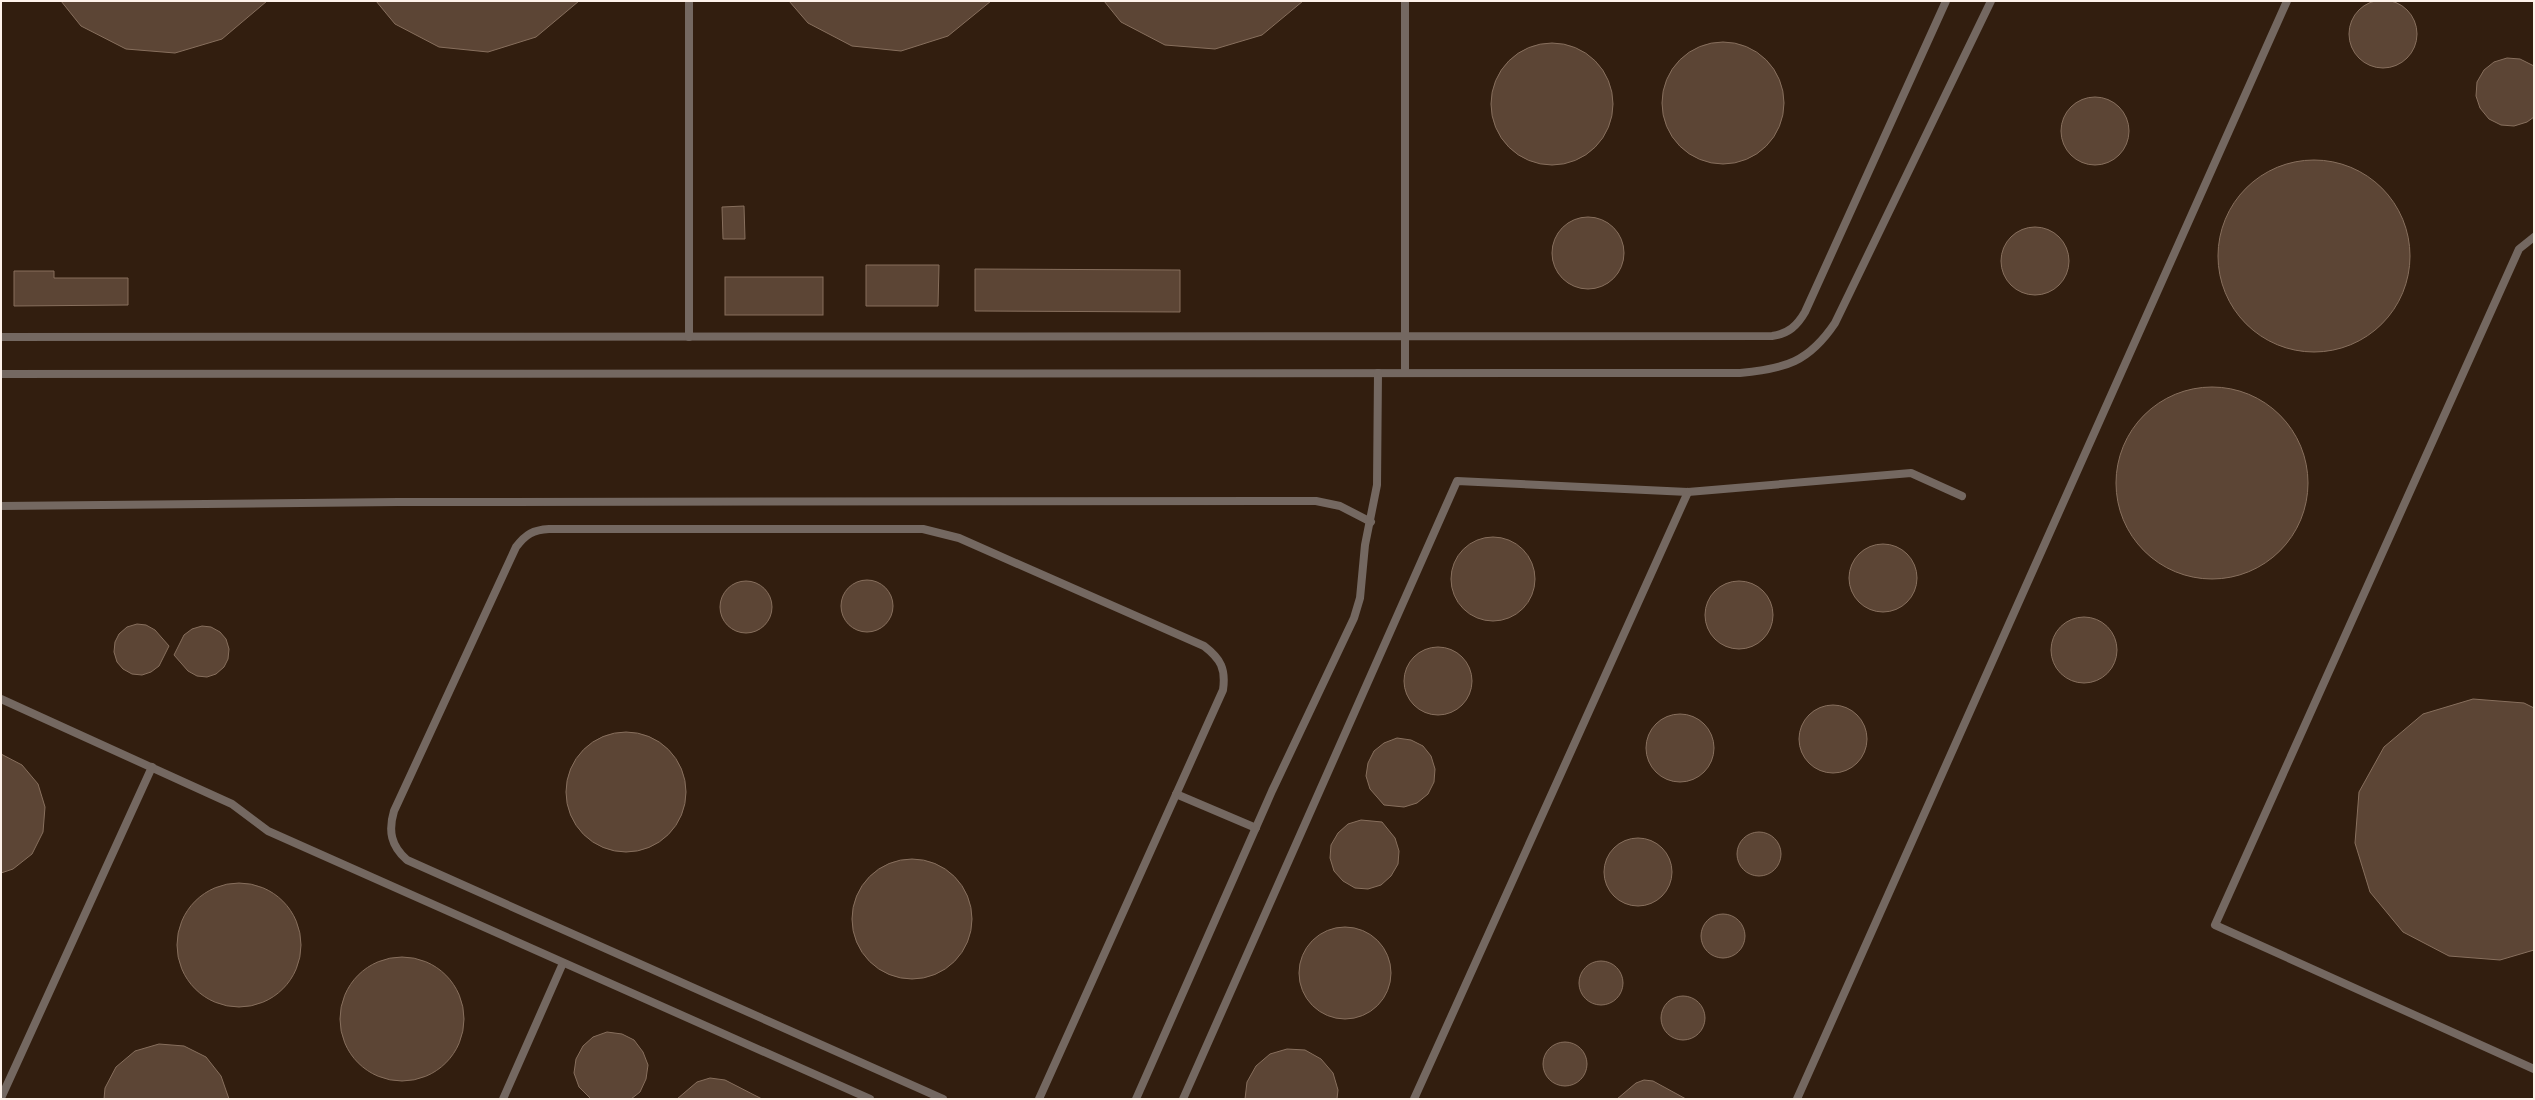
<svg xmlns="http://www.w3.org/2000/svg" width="2535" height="1100" font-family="Figtree,sans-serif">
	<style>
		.building { fill: #5c4535; stroke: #876f5d }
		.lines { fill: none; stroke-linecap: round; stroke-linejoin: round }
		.service { stroke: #746861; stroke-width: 8 }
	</style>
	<rect width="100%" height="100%" fill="#321e0f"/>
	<g class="building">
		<circle cx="2383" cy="34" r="34"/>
		<polygon points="61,1 267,1 222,39 175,53 126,49 81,26"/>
		<polygon points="376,1 579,1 536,37 488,52 439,47 395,24"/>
		<polygon points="789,1 991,1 948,36 901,51 852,46 808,23"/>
		<polygon points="1104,1 1303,1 1262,35 1215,49 1165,45 1121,22"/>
		<circle cx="1723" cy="103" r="61"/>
		<circle cx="1552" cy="104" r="61"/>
		<polygon points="2507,58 2520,59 2534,66 2534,117 2527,122 2514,126 2501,125 2489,119 2480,108 2476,96 2477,82 2484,70 2494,62"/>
		<circle cx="2095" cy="131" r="34"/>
		<circle cx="2314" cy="256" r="96"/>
		<polygon points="744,206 745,239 723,239 722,207"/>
		<circle cx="1588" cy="253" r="36"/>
		<circle cx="2035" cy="261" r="34"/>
		<polygon points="866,265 939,265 938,306 866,306"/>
		<polygon points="975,269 1180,270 1180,312 975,311"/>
		<polygon points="14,271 54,271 54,278 128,278 128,305 14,306"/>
		<rect x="725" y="277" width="98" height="38"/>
		<circle cx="2212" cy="483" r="96"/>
		<circle cx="1493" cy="579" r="42"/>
		<circle cx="1883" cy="578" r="34"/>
		<circle cx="867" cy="606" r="26"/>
		<circle cx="746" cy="607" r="26"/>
		<circle cx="1739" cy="615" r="34"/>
		<circle cx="2084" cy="650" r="33"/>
		<polygon points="137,624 146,625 155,630 169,646 159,666 151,672 142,675 132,674 123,669 117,662 114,652 115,642 119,634 127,627"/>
		<polygon points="202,626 211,627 220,632 226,639 229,649 228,659 224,667 216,674 207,677 197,676 188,671 174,655 184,635 192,629"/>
		<circle cx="1438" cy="681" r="34"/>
		<polygon points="2473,699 2524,703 2534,708 2534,950 2500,960 2449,956 2403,932 2370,892 2355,843 2359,792 2384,747 2423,714"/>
		<circle cx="1833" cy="739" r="34"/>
		<circle cx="1680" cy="748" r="34"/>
		<circle cx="626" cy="792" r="60"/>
		<polygon points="1397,738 1411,740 1423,746 1431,756 1435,769 1434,782 1428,794 1417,803 1404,807 1384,805 1370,789 1366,776 1368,763 1374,751 1384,743"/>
		<polygon points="1,754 22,765 38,784 45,807 43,832 32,854 13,869 1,873"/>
		<polygon points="1361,820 1382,822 1395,838 1399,851 1398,864 1391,876 1381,885 1368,889 1355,888 1343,881 1334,871 1330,858 1331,845 1338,833 1348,824"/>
		<circle cx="1759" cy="854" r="22"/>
		<circle cx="1638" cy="872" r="34"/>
		<circle cx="912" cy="919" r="60"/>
		<circle cx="239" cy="945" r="62"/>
		<circle cx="1723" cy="936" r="22"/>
		<circle cx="1345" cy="973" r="46"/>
		<circle cx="402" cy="1019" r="62"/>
		<circle cx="1601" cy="983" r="22"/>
		<circle cx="1683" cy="1018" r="22"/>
		<polygon points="607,1032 622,1034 634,1040 643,1052 648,1065 646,1079 640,1092 631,1099 591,1099 579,1087 574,1073 576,1059 583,1046 593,1037"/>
		<circle cx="1565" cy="1064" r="22"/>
		<polygon points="159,1044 184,1046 206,1057 221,1076 229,1099 104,1099 105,1088 116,1067 135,1051"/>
		<polygon points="1287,1049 1305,1050 1321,1059 1333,1073 1338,1090 1337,1099 1245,1099 1247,1082 1256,1066 1270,1054"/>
		<polygon points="710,1078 725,1080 762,1099 677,1099 697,1082"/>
		<polygon points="1644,1080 1653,1081 1686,1099 1617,1099 1636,1083"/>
	</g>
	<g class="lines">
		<g class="service">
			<polyline points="1405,1 1405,373"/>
			<polyline points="2534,237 2519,249 2215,925 2534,1069"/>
			<path d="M1 337 1772 336C1788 334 1797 326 1805 312L1946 1"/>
			<polyline points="689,337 689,1"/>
			<path d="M1 374 1740 373C1785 369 1809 362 1835 323L1991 1"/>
			<polyline points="1,506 398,502 1316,501 1340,506 1371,522"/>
			<polyline points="1,699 232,804 268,831 870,1099"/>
			<polyline points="1176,794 1256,828"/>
			<polyline points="1,1098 152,767"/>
			<polyline points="503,1099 563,963"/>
			<path d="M943 1099 407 860C391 846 388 831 394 811L516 547C526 534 533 530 549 529H923L959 538 1204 646C1221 659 1226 669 1223 690L1039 1099"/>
			<polyline points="1136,1099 1272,791 1354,618 1360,598 1365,545 1377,485 1378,373"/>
			<polyline points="1183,1099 1457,481 1688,492 1911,473 1962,496"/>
			<polyline points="1414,1099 1688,492"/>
			<polyline points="1797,1099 2287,1"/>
		</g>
	</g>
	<rect width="2535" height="1100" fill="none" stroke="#fef2ea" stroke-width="4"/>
</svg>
